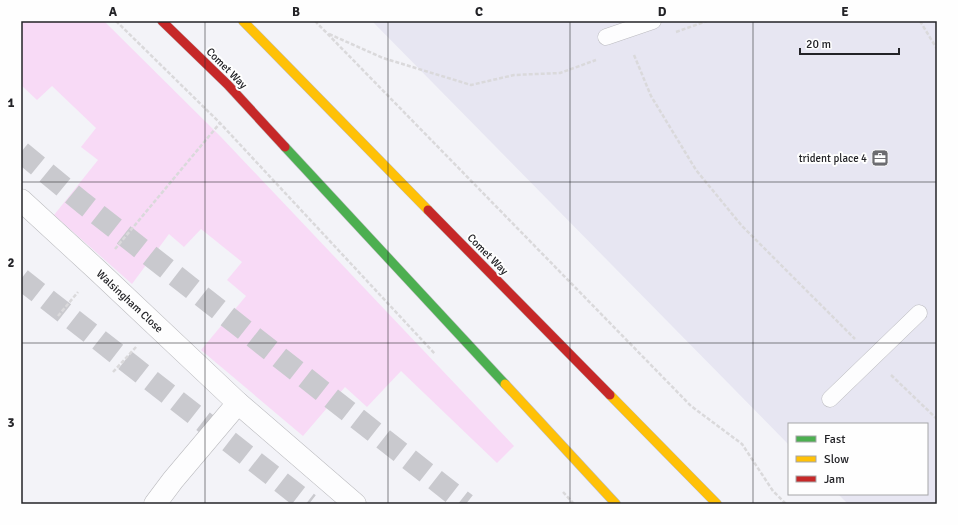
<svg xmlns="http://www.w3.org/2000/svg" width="958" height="525" font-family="Signika,sans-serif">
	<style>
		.built { fill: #e7e6f2 }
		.green { fill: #f8daf6 }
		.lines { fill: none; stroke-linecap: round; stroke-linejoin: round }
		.highway-tunnel { stroke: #c9c9ce; stroke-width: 22; stroke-dasharray: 22 11; stroke-linecap: butt }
		.lane-casing { stroke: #bbbbbf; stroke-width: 17 }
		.street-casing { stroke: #bbbbbf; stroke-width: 23 }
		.fast-casing { stroke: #bbbbbf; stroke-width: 10 }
		.slow-casing { stroke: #bbbbbf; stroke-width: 10 }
		.jam-casing { stroke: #bbbbbf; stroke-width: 10 }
		.path { stroke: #dad9db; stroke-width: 2.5; stroke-dasharray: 4 2; stroke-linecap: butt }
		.lane { stroke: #fdfdfe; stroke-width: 16 }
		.street { stroke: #fdfdfe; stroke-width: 22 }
		.fast { stroke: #4caf50; stroke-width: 9 }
		.slow { stroke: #ffc107; stroke-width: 9 }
		.jam { stroke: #c62828; stroke-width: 9 }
		.grid { fill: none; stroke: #232327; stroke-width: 1; stroke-opacity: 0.55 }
		.labels { text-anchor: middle; stroke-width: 4; stroke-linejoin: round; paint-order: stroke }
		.street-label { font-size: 11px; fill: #232327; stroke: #fefefe }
		.poi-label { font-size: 11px; fill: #232327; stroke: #fefefe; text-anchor: end }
		.neatline { fill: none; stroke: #232327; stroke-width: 1.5 }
		.grid-label { font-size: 13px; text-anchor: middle; font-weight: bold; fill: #232327 }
	</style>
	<rect width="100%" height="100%" fill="#f3f3f8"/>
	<polygon class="built" points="372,21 937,21 937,504 848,504 838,494 927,494 927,424 789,424 789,445"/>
	<polygon class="green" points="21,21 104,21 221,137 514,446 497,463 401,371 367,407 345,387 303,436 201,350 246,296 227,280 242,262 201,229 184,247 169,234 132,284 54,215 98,160 81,147 96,128 52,86 37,100 21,85"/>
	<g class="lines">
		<g class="highway-tunnel">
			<polyline points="21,152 83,203 466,504"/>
			<polyline points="21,279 309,504"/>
		</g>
		<g class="lane-casing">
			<g id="lane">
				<polyline points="606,37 653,21"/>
				<polyline points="830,399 919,313"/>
			</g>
		</g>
		<g class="street-casing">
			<g id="street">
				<polyline points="21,200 97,270 238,403 173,480 155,504"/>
				<polyline points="238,403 355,504"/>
			</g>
		</g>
		<g class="fast-casing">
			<polyline id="fast" points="285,147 505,384"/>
		</g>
		<g class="slow-casing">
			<g id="slow">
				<polyline points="243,21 428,210"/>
				<polyline points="505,384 616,504"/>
				<polyline points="610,395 717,504"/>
			</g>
		</g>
		<g class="jam-casing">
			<g id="jam">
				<polyline points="162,21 228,85 285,147"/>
				<polyline points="428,210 610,395"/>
			</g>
		</g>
		<g class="path">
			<polyline points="116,21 220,123 435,354"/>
			<polyline points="315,21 691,406 742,444 773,491 786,504"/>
			<polyline points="920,21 937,49"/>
			<polyline points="676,32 707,21"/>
			<polyline points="329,34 383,58 471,85 514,75 560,73 596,60"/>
			<polyline points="634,55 651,96 696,170 742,226 855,339"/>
			<polyline points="115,249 220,123"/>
			<polyline points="58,316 78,292"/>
			<polyline points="113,372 137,346"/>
			<polyline points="891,375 937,419"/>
			<polyline points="563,492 574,504"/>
		</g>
		<use href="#lane" class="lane"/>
		<use href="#street" class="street"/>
		<use href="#fast" class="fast"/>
		<use href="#slow" class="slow"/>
		<use href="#jam" class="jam"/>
	</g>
	<path class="grid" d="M205 21V504M388 21V504M570 21V504M753 21V504M21 182H937M21 343H937"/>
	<defs>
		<g id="office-square" transform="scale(0.9)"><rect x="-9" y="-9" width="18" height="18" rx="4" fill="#6c6c70" stroke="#fefefe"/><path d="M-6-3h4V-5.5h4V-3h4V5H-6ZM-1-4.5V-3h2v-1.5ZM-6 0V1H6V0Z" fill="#fff"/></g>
	</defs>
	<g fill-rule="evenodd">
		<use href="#office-square" x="880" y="158"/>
	</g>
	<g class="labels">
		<g class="street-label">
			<text transform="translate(227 68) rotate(45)" y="4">Comet Way</text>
			<text transform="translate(488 254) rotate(45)" y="4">Comet Way</text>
			<text transform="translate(130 301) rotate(43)" y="4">Walsingham Close</text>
		</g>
		<g class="poi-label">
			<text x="867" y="162">trident place 4</text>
		</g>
	</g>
	<rect width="958" height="525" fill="none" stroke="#fefefe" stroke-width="44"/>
	<rect x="788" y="423" width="140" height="72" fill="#fefefe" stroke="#a6a6a8"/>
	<rect x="796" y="436" width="20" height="6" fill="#4caf50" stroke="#a6a6a8"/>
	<text x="824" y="443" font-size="12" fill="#232327">Fast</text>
	<rect x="796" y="456" width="20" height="6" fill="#ffc107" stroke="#a6a6a8"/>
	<text x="824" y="463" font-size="12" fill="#232327">Slow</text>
	<rect x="796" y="476" width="20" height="6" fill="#c62828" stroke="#a6a6a8"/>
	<text x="824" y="483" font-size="12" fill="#232327">Jam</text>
	<path d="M800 48v6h99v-6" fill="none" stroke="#232327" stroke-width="2"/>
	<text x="806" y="48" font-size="12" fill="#232327" stroke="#fefefe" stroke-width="3" paint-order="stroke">20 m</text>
	<rect x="22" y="22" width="914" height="481" class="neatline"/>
	<g class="grid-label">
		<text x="113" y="16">A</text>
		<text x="296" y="16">B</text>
		<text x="479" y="16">C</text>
		<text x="662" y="16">D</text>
		<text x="845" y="16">E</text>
		<text x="11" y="107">1</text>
		<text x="11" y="267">2</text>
		<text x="11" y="427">3</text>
	</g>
</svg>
